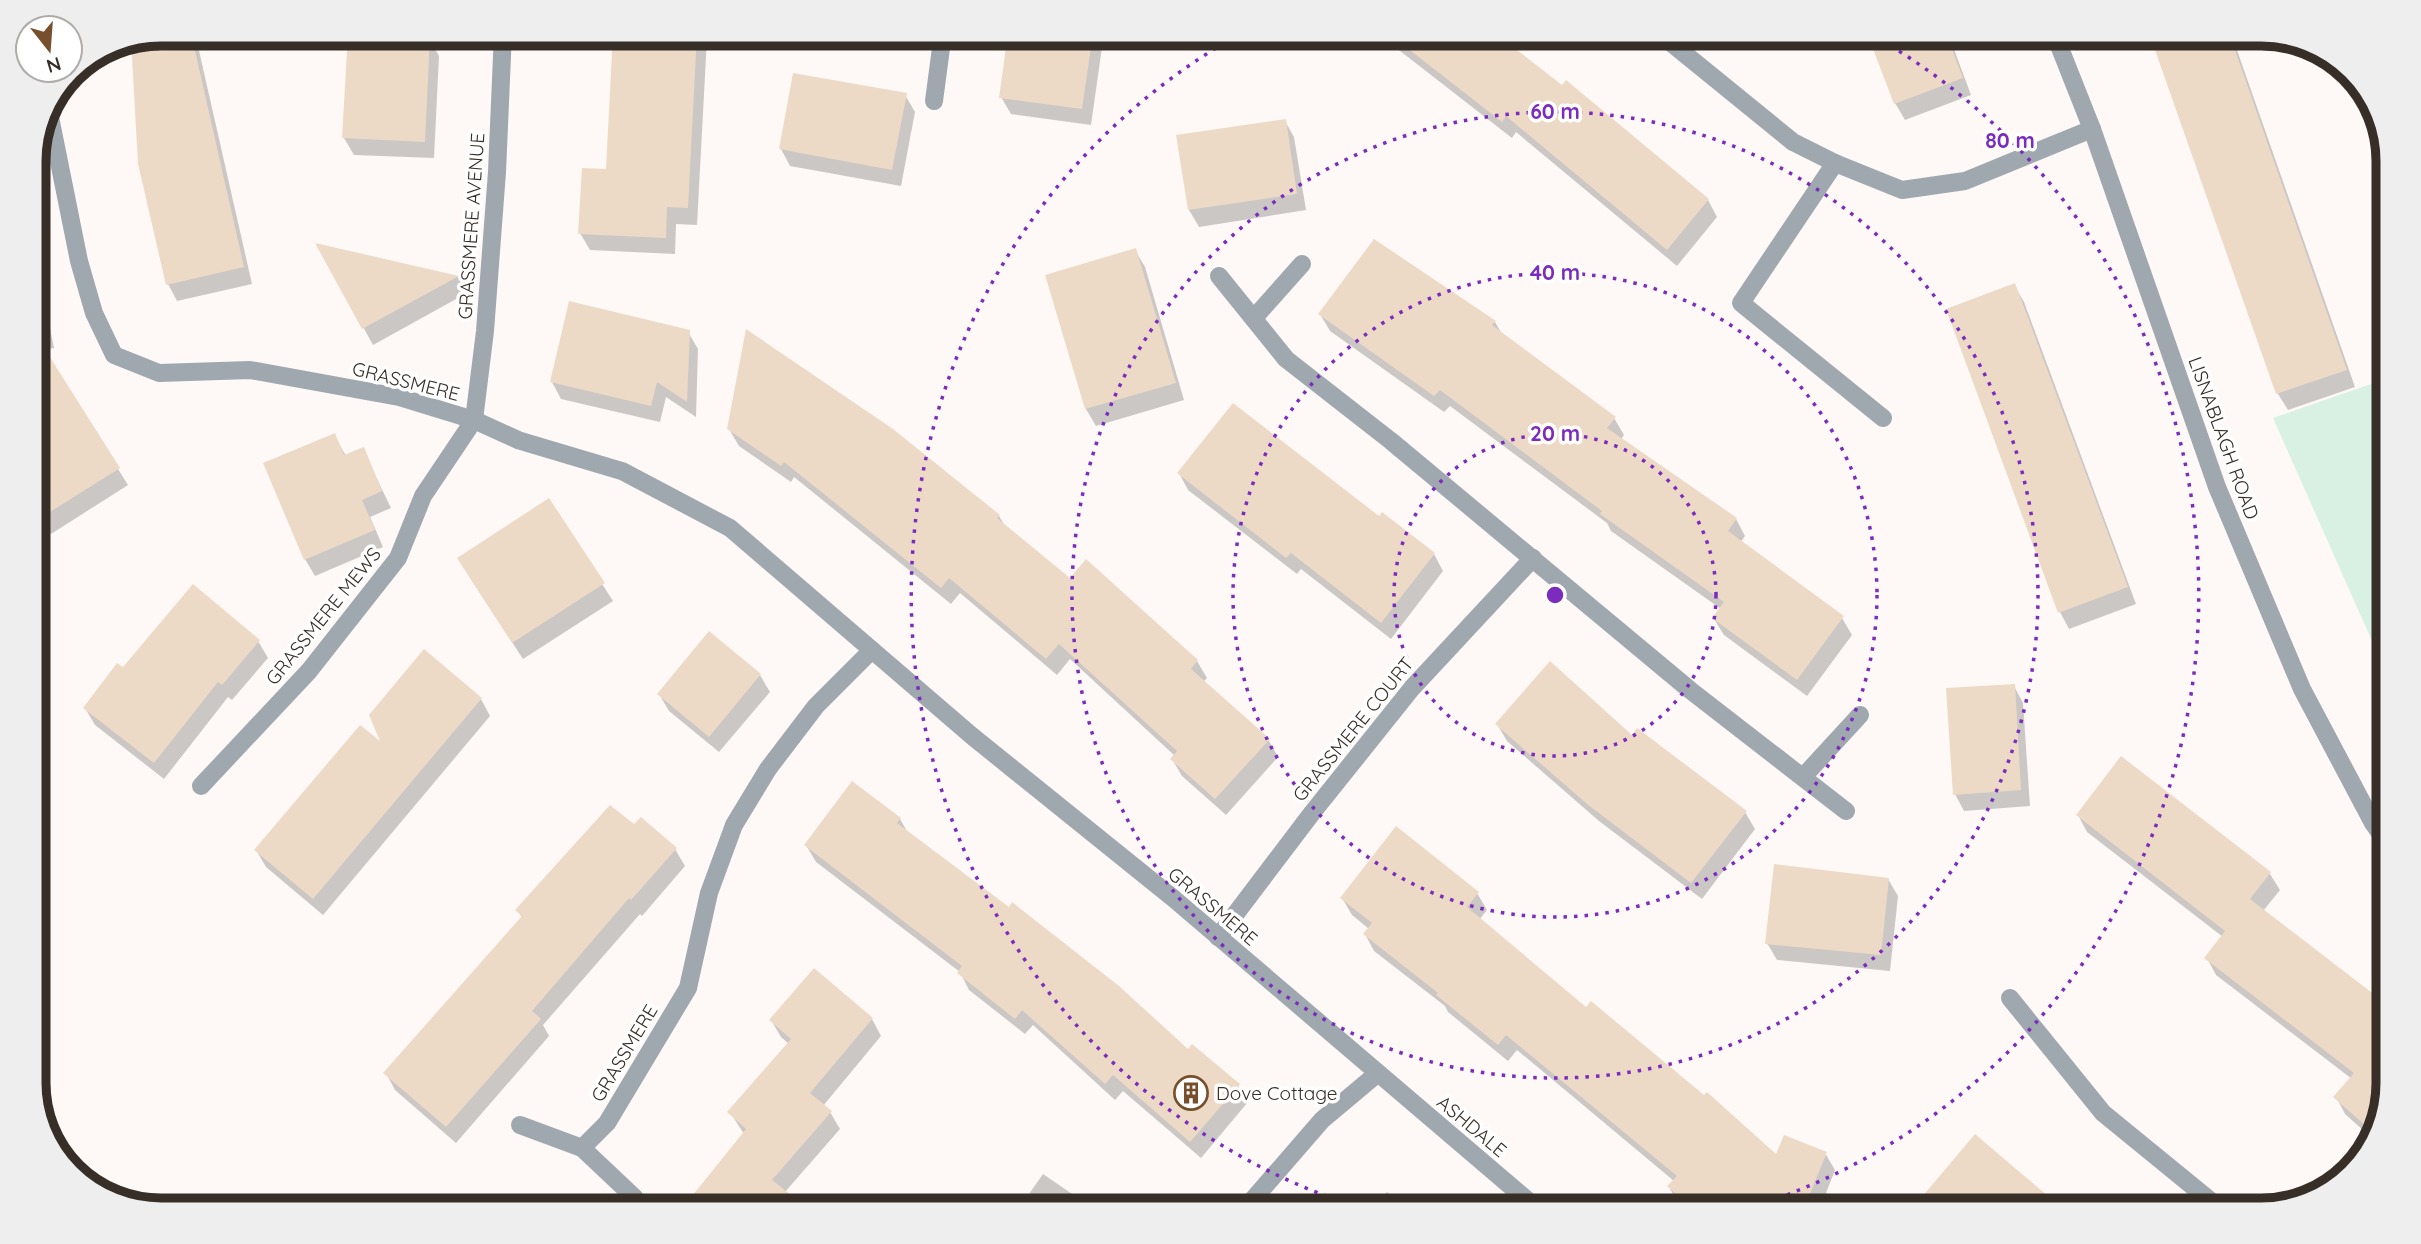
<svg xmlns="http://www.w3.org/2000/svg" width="2421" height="1244" font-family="Quicksand,sans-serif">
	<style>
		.green { fill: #d8f1e3 }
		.shadow { fill: #0003 }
		.building { fill: #eddac6 }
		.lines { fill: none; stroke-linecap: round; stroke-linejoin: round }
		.service { stroke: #9fa7af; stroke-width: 18 }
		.minor { stroke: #9fa7af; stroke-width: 18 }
		.ring { fill: none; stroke: #7b2cbf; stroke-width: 3.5; stroke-dasharray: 3.5 7 }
		.labels { text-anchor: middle; stroke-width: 7; stroke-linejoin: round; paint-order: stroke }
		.street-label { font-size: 19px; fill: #372e28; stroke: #fff }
		.poi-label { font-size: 19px; fill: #372e28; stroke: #fff; text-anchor: start }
		.rim { fill: none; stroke: #372e28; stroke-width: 9 }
		.centre { fill: #7b2cbf; stroke: #fff; stroke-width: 3.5 }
		.ring-label { font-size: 21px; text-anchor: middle; font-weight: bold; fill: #7b2cbf; stroke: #fff; stroke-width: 7; stroke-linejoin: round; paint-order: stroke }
	</style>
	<rect width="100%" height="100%" fill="#fef9f6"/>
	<polygon class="green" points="2388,378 2388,677 2273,418"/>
	<g class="shadow">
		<polygon points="161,33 195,33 252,284 177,301 168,284"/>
		<polygon points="350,33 435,33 434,47 439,56 434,158 354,155 344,138"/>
		<polygon points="615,33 704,33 707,38 697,225 676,224 675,254 590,250 580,233 608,171"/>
		<polygon points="1010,33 1104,33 1091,125 1011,114 1001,97"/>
		<polygon points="1377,33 1493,33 1708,200 1717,217 1677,266 1516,132 1512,138"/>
		<polygon points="1869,33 1948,33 1971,95 1905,120 1895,103"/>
		<polygon points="2151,33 2231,33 2355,387 2288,410 2278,394"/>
		<polygon points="905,95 915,112 901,186 790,166 781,149"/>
		<polygon points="1285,121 1294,137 1306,210 1199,227 1189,210 1178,137"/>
		<polygon points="1375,242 1495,322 1502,334 1614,418 1624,435 1621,439 1736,519 1745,536 1740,543 1842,618 1852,635 1807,696 1724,635 1714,619 1721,609 1611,531 1607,523 1450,406 1444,412 1330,331 1320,314"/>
		<polygon points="318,245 458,277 467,293 373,345"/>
		<polygon points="34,246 54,348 34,352"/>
		<polygon points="1135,250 1145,267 1184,400 1096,426 1086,409 1047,276"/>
		<polygon points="2014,285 2024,302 2136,604 2069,629 2060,612"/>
		<polygon points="688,332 698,349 696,417 666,397 660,422 561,399 552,382"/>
		<polygon points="63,381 128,485 51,534 34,507 34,400"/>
		<polygon points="729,429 999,516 1005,526 1070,580 1086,562 1197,661 1207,678 1203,682 1269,741 1278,757 1226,815 1182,776 1172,759 1175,756 1070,659 1057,675 960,593 951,604 794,477 791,482 739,446"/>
		<polygon points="334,435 346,456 363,450 391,508 370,517 383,547 315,576 305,559"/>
		<polygon points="1179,473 1380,519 1434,554 1443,571 1391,639 1301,569 1297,574 1188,490"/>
		<polygon points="549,501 613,601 523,659 469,576"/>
		<polygon points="258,641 268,658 232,700 228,697 164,779 95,725 85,708 123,670"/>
		<polygon points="760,675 770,692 719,752 669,711 659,694"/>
		<polygon points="2014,686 2023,703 2030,806 1964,811 1955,794"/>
		<polygon points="481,699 490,716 323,915 266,867 256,850"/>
		<polygon points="1497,724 1633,737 1745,812 1755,829 1702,899 1599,821 1507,741"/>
		<polygon points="2121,759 2270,874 2280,890 2263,911 2388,1083 2374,1140 2345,1114 2336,1097 2352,1079 2216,975 2207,958 2223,937 2087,832 2078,815"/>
		<polygon points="900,819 908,833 1188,1052 1238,1085 1248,1102 1201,1158 1123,1091 1115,1100 1033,1025 1025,1034 969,990 960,972 816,862 806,845"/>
		<polygon points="634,826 675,849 685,866 642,916 640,914 543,1025 549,1036 456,1143 395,1090 386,1073 522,918 518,910"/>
		<polygon points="1888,879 1898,896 1890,971 1777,960 1767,943"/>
		<polygon points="1477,893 1487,910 1479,920 1586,1009 1777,1157 1825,1153 1835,1170 1826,1193 1842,1199 1849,1211 1687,1211 1679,1204 1669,1187 1674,1181 1517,1050 1508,1061 1448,1012 1445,1006 1374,951 1365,934 1369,929 1352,915 1342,898"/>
		<polygon points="872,1019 881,1036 823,1106 830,1112 840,1129 785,1192 700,1211 744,1134 730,1112 789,1044 781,1037 771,1020"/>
		<polygon points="1043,1174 1097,1211 1017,1211"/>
		<polygon points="1387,1192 1409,1211 1372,1211"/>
	</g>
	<g class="building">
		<polygon points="161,33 191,33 244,267 166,285 138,164 131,39"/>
		<polygon points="613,33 697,33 688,208 667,207 666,238 578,234 582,168 606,169"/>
		<polygon points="1008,33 1093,33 1082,109 999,98"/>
		<polygon points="1388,33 1495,33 1562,85 1566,80 1709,199 1667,250 1506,116 1502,122"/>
		<polygon points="1867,33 1946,33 1963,78 1894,104"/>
		<polygon points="2149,33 2229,33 2347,370 2276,394"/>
		<polygon points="348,34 430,37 425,142 342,138"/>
		<polygon points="793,73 907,93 892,170 779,149"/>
		<polygon points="1286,119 1297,194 1188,210 1176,135"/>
		<polygon points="1374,239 1496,321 1492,325 1616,417 1607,428 1737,518 1728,531 1844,616 1797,680 1712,618 1724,602 1600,514 1602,511 1440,390 1434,396 1318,314"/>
		<polygon points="315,243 459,276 362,329"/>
		<polygon points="1136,248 1176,383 1085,409 1045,275"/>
		<polygon points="2015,283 2128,587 2058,613 1946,309"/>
		<polygon points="569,301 690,330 687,402 657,382 651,406 550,382"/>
		<polygon points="746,329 893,429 1000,515 997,518 1070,578 1086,559 1198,660 1191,669 1270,739 1215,799 1170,759 1177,751 1059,644 1046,659 949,578 941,588 784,462 781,466 727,429"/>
		<polygon points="34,332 120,468 34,522"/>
		<polygon points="1233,403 1379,516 1382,512 1435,553 1381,623 1291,553 1286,558 1177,473"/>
		<polygon points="335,433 344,455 364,447 382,491 362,500 375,530 304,560 263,463"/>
		<polygon points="549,498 605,583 512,643 457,558"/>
		<polygon points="193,584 260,640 222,685 218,682 154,763 83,708 117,663 123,667"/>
		<polygon points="709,631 761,674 709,737 657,694"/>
		<polygon points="424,649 482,698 313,899 254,850 360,725 380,741 369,715"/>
		<polygon points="1550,661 1632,735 1637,728 1747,811 1691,883 1587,804 1495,724"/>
		<polygon points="2015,684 2021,790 1953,795 1946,688"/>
		<polygon points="2121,756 2271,872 2250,899 2388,1005 2388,1083 2376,1135 2333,1097 2354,1073 2204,958 2225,931 2076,815"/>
		<polygon points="852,781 901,818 897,823 1009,907 1012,902 1119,986 1188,1049 1192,1044 1240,1084 1190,1142 1113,1075 1105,1084 1022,1010 1015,1019 957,973 962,966 804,845"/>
		<polygon points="610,805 634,824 641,817 677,848 631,900 629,898 532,1011 541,1019 446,1127 383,1073 522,916 515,910"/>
		<polygon points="1396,826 1479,892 1467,907 1586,1007 1591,1001 1704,1095 1707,1092 1776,1154 1784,1135 1827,1152 1803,1211 1694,1211 1667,1186 1677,1176 1506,1035 1498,1045 1436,995 1438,993 1363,934 1372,923 1340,898"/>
		<polygon points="1774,864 1889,878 1881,955 1765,944"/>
		<polygon points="814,968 873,1018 810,1093 832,1111 772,1180 811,1211 680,1211 746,1129 727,1112 791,1039 769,1020"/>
		<polygon points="1975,1134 2016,1169 2066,1211 1910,1211"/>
	</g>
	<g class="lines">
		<polyline class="service" points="1835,163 1741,303 1883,418"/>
		<g class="minor">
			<polyline points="1659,33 1793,142 1835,163 1902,190 1965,181 2092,129"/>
			<polyline points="2054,33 2092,129 2217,487 2302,689 2373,823 2388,844"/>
			<polyline points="934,101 943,33"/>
			<polyline points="50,117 79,261 94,313 114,355 159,373 250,370 399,397 474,420 518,440 622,471 730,528 972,736 1173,898 1540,1211"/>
			<polyline points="1219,276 1286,359 1391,441 1690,690 1846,811"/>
			<polyline points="1254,318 1302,264"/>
			<polyline points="1803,777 1860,715"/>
			<polyline points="201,786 309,671 398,558 423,496 474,420 485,331 497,172 503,33"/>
			<polyline points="1218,937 1312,813 1412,688 1533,558"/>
			<polyline points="2010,998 2103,1113 2223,1211"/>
			<polyline points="520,1125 582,1148 635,1198"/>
			<polyline points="582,1148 607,1123 688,988 709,893 734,825 768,769 816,706 872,650"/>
			<polyline points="1243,1211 1322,1120 1378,1073"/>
		</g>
	</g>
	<g class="ring">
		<circle cx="1555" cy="595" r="161"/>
		<circle cx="1555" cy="595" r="322"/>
		<circle cx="1555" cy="595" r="483"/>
		<path d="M1367 1210A643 643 0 0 1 1238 35M1872 35A643 643 0 0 1 1743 1210"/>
	</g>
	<defs>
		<g id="building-ring" transform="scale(1.75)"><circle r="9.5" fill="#fff" stroke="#764f2c" stroke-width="1.5"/><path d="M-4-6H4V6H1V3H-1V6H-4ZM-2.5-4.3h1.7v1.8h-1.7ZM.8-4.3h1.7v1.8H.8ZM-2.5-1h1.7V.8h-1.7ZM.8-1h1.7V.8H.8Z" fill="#764f2c"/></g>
	</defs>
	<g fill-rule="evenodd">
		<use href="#building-ring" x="1191" y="1093"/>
	</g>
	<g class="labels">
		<g class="street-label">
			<text transform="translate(471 226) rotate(-86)" y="7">GRASSMERE AVENUE</text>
			<text transform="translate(406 381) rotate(14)" y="7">GRASSMERE</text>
			<text transform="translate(2224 438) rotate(70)" y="7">LISNABLAGH ROAD</text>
			<text transform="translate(323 616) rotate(-51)" y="7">GRASSMERE MEWS</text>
			<text transform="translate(1353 729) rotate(-51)" y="7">GRASSMERE COURT</text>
			<text transform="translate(1213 906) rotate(40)" y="7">GRASSMERE</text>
			<text transform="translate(624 1053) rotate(-59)" y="7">GRASSMERE</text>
			<text transform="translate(1472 1126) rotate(40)" y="7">ASHDALE</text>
		</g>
		<g class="poi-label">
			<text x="1216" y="1100">Dove Cottage</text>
		</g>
	</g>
	<path d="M0 0H2421V1244H0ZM161 46H2261A115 115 0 0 1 2376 161V1083A115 115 0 0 1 2261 1198H161A115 115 0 0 1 46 1083V161A115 115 0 0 1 161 46Z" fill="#efeeee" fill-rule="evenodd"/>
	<path class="rim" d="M161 46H2261A115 115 0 0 1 2376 161V1083A115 115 0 0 1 2261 1198H161A115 115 0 0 1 46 1083V161A115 115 0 0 1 161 46Z"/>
	<circle cx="1555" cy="595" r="10" class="centre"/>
	<g class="ring-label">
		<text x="1555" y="119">60 m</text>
		<text x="2010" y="148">80 m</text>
		<text x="1555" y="280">40 m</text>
		<text x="1555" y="441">20 m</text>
	</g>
	<g transform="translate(49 49) rotate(163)"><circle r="33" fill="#ffffff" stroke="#afaba9" stroke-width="2"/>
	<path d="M0-5L12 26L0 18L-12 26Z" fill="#764f2c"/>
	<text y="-10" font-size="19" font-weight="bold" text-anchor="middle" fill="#372e28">N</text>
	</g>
</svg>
